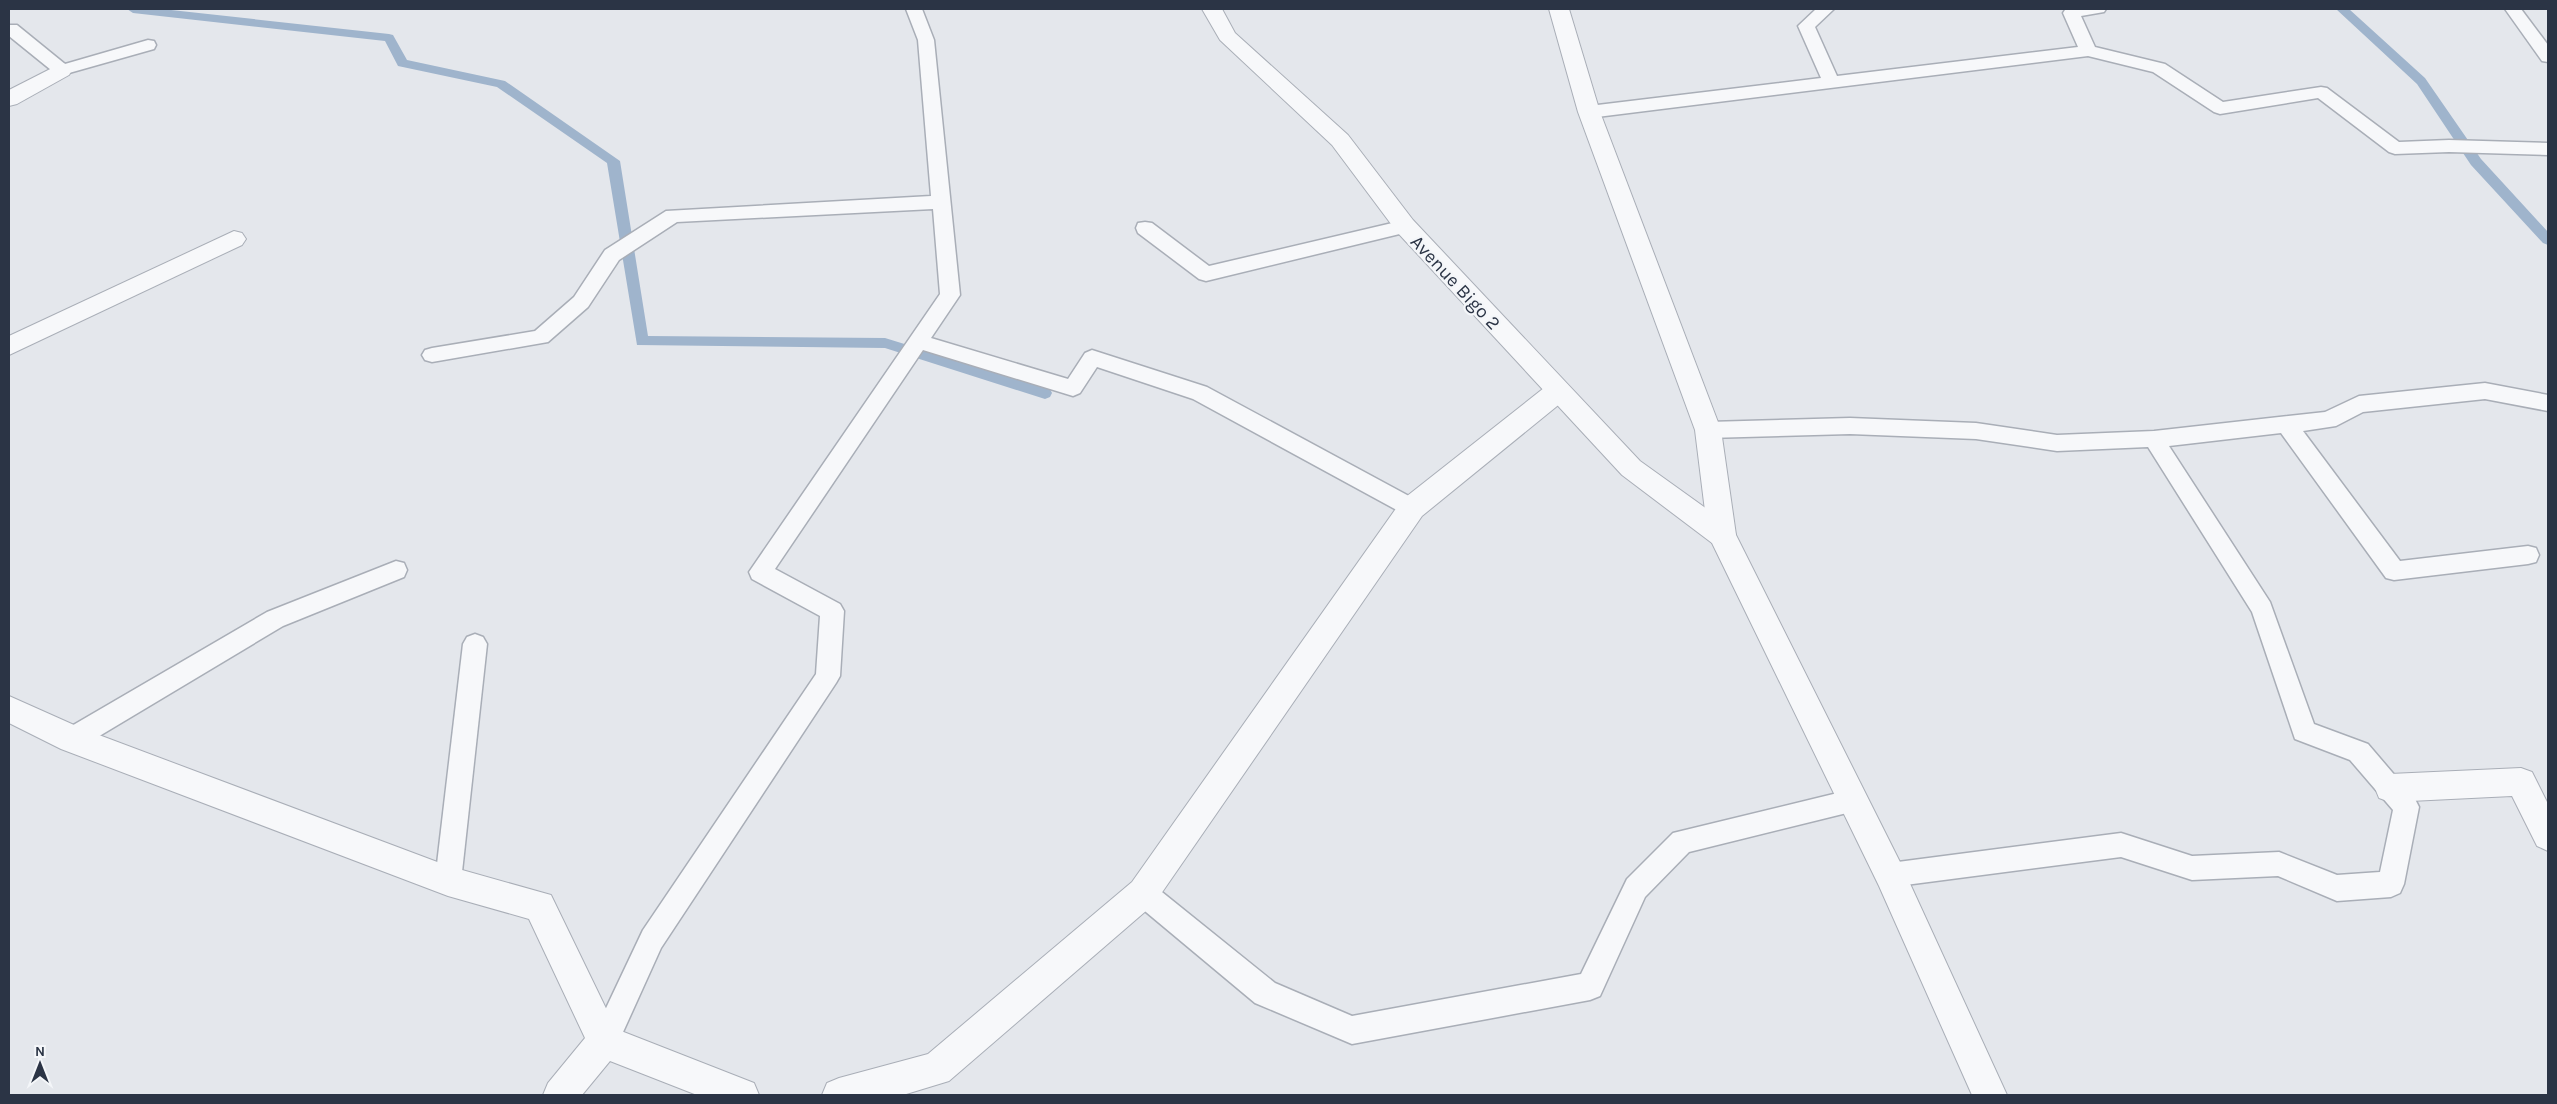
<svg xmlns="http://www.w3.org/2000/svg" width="2557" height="1104" font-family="Karla,sans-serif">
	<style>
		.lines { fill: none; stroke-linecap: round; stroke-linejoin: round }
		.stream { fill: #9fb4cc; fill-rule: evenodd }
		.service-casing { stroke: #a9aeb7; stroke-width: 3 }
		.minor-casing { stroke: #a9aeb7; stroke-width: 2 }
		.tertiary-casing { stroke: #a9aeb7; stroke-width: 2 }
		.service { fill: #f7f8fa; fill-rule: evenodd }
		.minor { fill: #f7f8fa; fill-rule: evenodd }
		.tertiary { fill: #f7f8fa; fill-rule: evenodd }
		.labels { text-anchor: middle; stroke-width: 4.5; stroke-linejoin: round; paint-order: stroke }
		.street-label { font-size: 19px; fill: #2b3445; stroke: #f4f6f9 }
	</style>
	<rect width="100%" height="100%" fill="#e4e7ec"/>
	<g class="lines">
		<g class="stream">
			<polygon points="127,9 162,9 389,34 393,35 407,60 505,81 620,161 648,336 885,338 1050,389 1052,393 1050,397 1045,399 885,348 637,345 607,163 497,87 398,66 385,41 133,13"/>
			<polygon points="2336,9 2349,9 2425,78 2481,159 2548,232 2548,245 2543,243 2471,165 2417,84"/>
		</g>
		<g class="service-casing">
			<g id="service">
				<polygon points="906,9 922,9 934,40 960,295 931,338 1068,379 1085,353 1092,350 1207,387 1420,502 1423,508 1420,514 1412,517 1404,514 1193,399 1097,367 1080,393 1073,396 923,350 775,569 840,604 844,611 840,676 836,683 661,948 614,1052 604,1056 594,1052 590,1042 643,930 816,674 820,616 752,579 749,572 940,294 933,209 677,222 619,260 588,307 548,342 432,362 425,360 422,355 425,350 432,348 535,331 574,297 605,250 666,211 931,196 918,40"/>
				<polygon points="1816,9 1834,9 1815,27 1837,76 2078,47 2063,13 2065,10 2106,9 2104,12 2081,16 2095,47 2165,64 2223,102 2321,87 2327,88 2399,142 2449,140 2548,143 2548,155 2449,152 2395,154 2389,152 2318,98 2220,114 2214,112 2153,72 2088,56 1589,118 1583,116 1580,112 1583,108 1589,106 1821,78 1798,26"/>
				<polygon points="2505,9 2521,9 2548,45 2548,62 2542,61"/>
				<polygon points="9,25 17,25 65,64 148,40 154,41 156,45 154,49 62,75 56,74 9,36"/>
				<polygon points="1405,220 1412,221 1414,226 1412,231 1206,281 1199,279 1138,233 1136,228 1138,223 1145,222 1152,223 1209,266"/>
				<polygon points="2485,383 2548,395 2548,411 2485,399 2363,412 2336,426 2303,431 2400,561 2528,546 2536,548 2539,555 2536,562 2528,564 2394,580 2386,578 2281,433 2169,446 2270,602 2314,724 2368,744 2415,799 2419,807 2404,884 2400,893 2391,897 2337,901 2278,876 2192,880 2121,857 1890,887 1881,884 1877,875 1881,866 1890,863 2121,833 2192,856 2279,852 2337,875 2380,872 2393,810 2350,760 2295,739 2252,612 2148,447 2057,451 1976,439 1850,434 1708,438 1701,436 1697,430 1701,424 1708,422 1850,418 1976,423 2057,435 2154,431 2325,412 2359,396"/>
				<polygon points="396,561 404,563 407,570 404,577 283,626 81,747 72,750 63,747 60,739 63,731 267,612"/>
				<polygon points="475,634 483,637 487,644 461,881 457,890 448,893 439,890 435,881 463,644 467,637"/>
				<polygon points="1854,789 1863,793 1867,801 1863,809 1689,852 1645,897 1600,996 1590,1000 1352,1044 1255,1003 1134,902 1130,893 1134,884 1143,880 1152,884 1275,983 1352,1016 1581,974 1627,879 1673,833"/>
			</g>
		</g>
		<g class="minor-casing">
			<g id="minor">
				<polygon points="1549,9 1569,9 1600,112 1721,430 1736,535 1732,543 1722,546 1712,543 1708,535 1695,430 1578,112"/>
				<polygon points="62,63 69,65 72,70 69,75 17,104 9,106 9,90"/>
				<polygon points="234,231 242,233 246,239 242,245 9,355 9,336"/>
				<polygon points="1558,381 1567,384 1571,391 1567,398 1422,516 1154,904 949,1081 903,1095 822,1095 827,1083 839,1078 928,1054 1132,882 1402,500 1549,384"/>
				<polygon points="9,696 83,729 448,866 551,895 616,1029 754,1083 759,1095 697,1095 610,1061 582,1095 543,1095 548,1083 585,1038 529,919 448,896 61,749 9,723"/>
				<polygon points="2521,768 2532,772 2548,804 2548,851 2537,846 2512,796 2390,802 2379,798 2375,788 2379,778 2390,774"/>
			</g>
		</g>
		<g class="tertiary-casing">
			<polygon id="tertiary" points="1202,9 1222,9 1235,33 1348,135 1413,220 1640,461 1732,527 1901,864 2007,1095 1972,1095 1879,886 1712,543 1622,475 1397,232 1332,145 1220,40"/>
		</g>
		<use href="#service" class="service"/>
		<use href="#minor" class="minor"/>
		<use href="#tertiary" class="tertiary"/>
	</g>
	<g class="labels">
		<g class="street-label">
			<text transform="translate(1456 282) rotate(47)" y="7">Avenue Bigo 2</text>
		</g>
	</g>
	<rect width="2557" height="1104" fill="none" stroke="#2b3445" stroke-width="20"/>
	<g transform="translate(40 1064)" stroke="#f4f6f9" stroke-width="4" paint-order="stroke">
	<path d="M0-4L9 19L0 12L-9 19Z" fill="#2b3445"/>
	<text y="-8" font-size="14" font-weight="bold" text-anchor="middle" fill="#2b3445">N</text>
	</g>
</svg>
